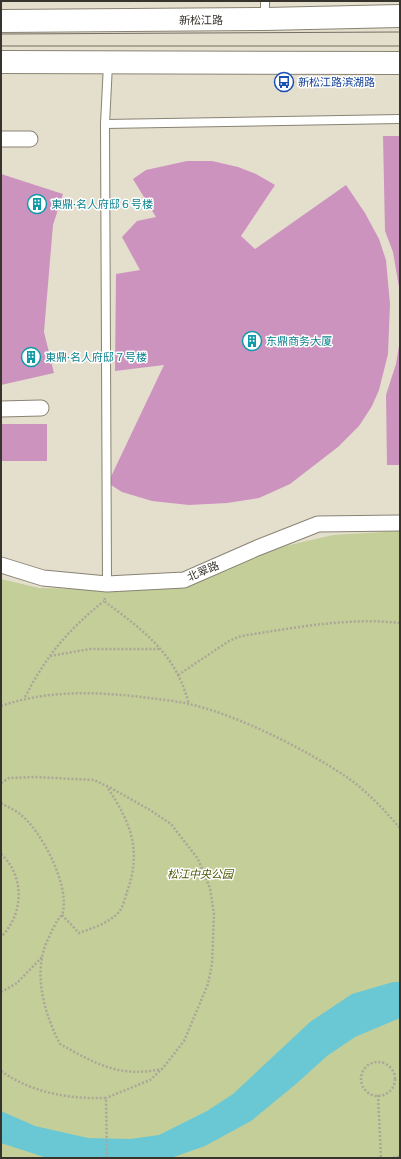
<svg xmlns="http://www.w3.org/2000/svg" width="401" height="1159" font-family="'Playfair Display','Noto Sans SC',serif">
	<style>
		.green { fill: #c4ce99 }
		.water { fill: #6ac8d5 }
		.building { fill: #cc93bf }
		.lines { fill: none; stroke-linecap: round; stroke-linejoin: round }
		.lane-casing { stroke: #898373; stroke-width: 10 }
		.street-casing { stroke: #898373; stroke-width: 17 }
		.secondary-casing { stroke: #898373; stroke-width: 24 }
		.path { stroke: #aba698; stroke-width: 2.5; stroke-dasharray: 2 2; stroke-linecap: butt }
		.lane { stroke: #fff; stroke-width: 8 }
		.street { stroke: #fff; stroke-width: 15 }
		.secondary { stroke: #fff; stroke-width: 22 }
		.tram { stroke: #726e63; stroke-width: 1 }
		.labels { text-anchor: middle; stroke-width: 3; stroke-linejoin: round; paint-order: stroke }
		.street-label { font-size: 11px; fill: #37342d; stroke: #fff }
		.transit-label { font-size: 11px; fill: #164399; stroke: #fff; text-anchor: start }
		.culture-label { font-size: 11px; fill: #0d838f; stroke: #fff; text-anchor: start }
		.park-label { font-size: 11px; font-style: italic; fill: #4e5807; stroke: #fff }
	</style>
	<rect width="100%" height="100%" fill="#e4decd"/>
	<polygon class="green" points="400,531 400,1158 1,1158 1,579 39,588 142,590 202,579 268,550 333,535"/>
	<polygon class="water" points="393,982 400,982 400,1018 355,1037 327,1056 296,1084 251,1121 205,1146 171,1158 47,1158 1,1143 1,1111 35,1126 88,1138 130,1139 159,1135 207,1111 233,1094 310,1022 352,994"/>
	<g class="building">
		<polygon points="383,136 400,136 400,293 393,252 385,231"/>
		<polygon points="187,161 212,161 238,167 256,174 275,185 241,236 255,249 346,185 365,213 379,239 386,260 390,304 388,354 379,390 372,406 359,426 338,447 290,484 259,498 227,503 189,505 152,501 122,492 108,483 164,365 115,371 116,274 140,270 122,237 137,221 156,217 133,179 146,170"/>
		<polygon points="1,174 63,194 53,225 44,332 54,373 1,385"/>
		<polygon points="399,346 400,465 387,465 386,395 396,364"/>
		<rect x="1" y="424" width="46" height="37"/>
	</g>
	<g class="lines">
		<g class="lane-casing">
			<g id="lane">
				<polyline points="265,18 265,1"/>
				<polyline points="105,124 400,119"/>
				<polyline points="107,584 105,124 108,64"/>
			</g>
		</g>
		<g class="street-casing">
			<g id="street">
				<polyline points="1,139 30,139"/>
				<polyline points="1,409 41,408"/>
				<polyline points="1,565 43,578 107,584 184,580 257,548 318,524 400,523"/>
			</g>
		</g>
		<g class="secondary-casing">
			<g id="secondary">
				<polyline points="1,21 265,19 400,16"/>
				<polyline points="1,62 400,63"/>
			</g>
		</g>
		<g class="path">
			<path d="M105 598 104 601C132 622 162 643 178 675 183 684 186 694 189 704"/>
			<polyline points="50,656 90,649 161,649"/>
			<path d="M178 675 229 641 241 636C294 628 347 617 400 623"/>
			<path d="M25 697C47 655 67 631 104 601"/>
			<path d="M1 706C50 689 100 692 150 698 163 700 177 701 189 704 238 715 307 750 348 778 367 791 385 811 400 828"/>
			<polyline points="1,783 9,778 36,777 94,780 111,788 150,810 171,824 198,859 210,888 214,914 212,964 208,984 184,1041 163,1068 150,1080 106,1098"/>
			<path d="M1 803C7 807 14 809 20 814 41 830 69 884 63 911 63 915 59 918 57 921 53 928 48 939 45 946 34 978 45 1015 60 1044 96 1064 120 1078 162 1069"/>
			<path d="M1 854C25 876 24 914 1 937"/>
			<path d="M62 915 79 933C93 928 109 923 119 912 123 907 125 898 127 892 142 850 131 823 107 787"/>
			<polyline points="1,992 17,983 43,956"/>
			<circle cx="378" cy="1079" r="17"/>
			<path d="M1 1071C32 1093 69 1099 106 1098L107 1158"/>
			<polyline points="378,1095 381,1158"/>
			<polyline points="393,1158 400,1156"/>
		</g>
		<use href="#lane" class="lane"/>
		<use href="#street" class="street"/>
		<use href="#secondary" class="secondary"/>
		<g class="tram">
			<polyline points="1,34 400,32"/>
			<polyline points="1,46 400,46"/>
		</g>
	</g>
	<defs>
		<g id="bus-ring" transform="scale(1)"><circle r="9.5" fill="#fff" stroke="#1a4fb4" stroke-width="1.5"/><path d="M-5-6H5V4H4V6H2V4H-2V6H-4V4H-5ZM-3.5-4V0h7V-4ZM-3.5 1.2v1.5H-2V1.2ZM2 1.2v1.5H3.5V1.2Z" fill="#1a4fb4"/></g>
		<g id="building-ring" transform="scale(1)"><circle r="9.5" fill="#fff" stroke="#0f9aa8" stroke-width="1.5"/><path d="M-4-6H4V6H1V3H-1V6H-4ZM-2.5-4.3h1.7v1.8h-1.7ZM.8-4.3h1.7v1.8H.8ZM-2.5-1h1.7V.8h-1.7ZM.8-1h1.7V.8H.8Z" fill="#0f9aa8"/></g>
	</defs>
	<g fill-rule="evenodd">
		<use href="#bus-ring" x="284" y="82"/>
		<use href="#building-ring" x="37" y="204"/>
		<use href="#building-ring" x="252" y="341"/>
		<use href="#building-ring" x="31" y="357"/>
	</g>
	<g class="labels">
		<g class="street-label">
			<text x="201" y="24">新松江路</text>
			<text transform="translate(203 571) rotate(-23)" y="4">北翠路</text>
		</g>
		<g class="transit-label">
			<text x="298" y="86">新松江路滨湖路</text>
		</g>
		<g class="culture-label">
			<text x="51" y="208">東鼎·名人府邸６号楼</text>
			<text x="266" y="345">东鼎商务大厦</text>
			<text x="45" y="361">東鼎·名人府邸７号楼</text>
		</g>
		<g class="park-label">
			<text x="200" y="878">松江中央公园</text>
		</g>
	</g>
	<rect width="401" height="1159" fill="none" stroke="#37342d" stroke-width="4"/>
</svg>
